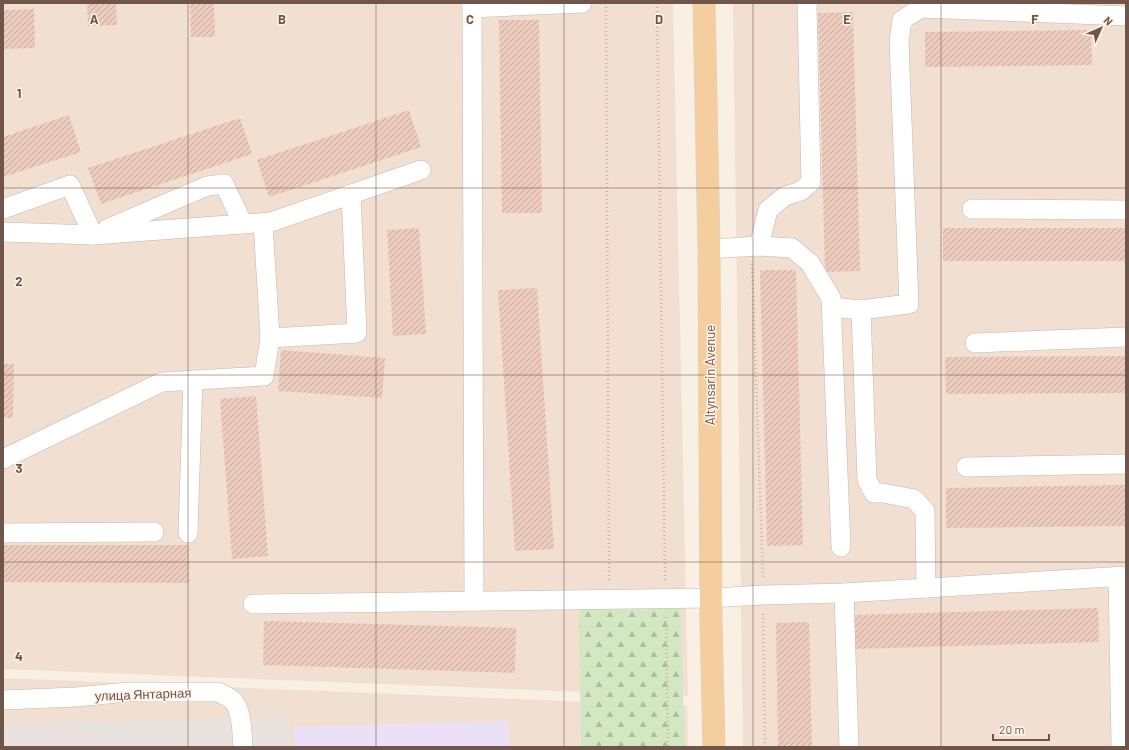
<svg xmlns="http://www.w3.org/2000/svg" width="1129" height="750" font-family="Barlow,sans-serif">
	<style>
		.residential { fill: #f1e0d2 }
		.industrial { fill: #eae2de }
		.education { fill: #ece0f6 }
		.forest { fill: url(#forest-firs) }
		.building { fill: url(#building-hatch) }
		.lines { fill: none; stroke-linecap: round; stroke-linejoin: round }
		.minor-casing { stroke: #cab6aa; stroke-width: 20 }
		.major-casing { stroke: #d7cfcd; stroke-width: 23 }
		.path { stroke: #d2afa0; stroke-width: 2.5; stroke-dasharray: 1 3; stroke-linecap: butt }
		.minor { stroke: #fff; stroke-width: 19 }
		.major { stroke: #f5ce9f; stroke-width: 22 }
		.grid { fill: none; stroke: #70554b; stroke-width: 1; stroke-opacity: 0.55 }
		.labels { text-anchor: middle; stroke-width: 3; stroke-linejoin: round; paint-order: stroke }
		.street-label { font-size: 13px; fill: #70554b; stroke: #fef4e9 }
		.grid-label { font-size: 13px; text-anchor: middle; font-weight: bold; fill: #70554b; stroke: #fef4e9; stroke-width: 3; stroke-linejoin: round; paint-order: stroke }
	</style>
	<defs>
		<pattern id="forest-firs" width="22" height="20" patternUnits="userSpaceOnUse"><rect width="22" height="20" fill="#d4e7c3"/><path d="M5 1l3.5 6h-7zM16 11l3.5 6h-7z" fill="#b0bea0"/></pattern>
		<pattern id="building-hatch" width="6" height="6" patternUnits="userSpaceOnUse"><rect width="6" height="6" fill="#eeccbd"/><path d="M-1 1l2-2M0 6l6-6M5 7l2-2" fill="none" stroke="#c5a89c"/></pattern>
	</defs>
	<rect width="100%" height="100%" fill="#faefe3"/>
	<g class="residential">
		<polygon points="3,3 673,3 688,696 3,669"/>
		<polygon points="733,3 1126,3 1126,747 743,747"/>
		<polygon points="3,678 687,706 688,747 3,747"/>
	</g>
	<polygon class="industrial" points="288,717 289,747 3,747 3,724"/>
	<polygon class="education" points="508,721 509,747 294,747 293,727"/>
	<polygon class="forest" points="680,606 685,747 581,747 579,608"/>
	<g class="building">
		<polygon points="87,3 116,3 117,25 88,26"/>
		<polygon points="190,3 214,3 215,37 191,37"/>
		<polygon points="34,9 35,48 3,49 3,10"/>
		<polygon points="853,12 860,271 825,272 818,13"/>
		<polygon points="499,20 539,20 542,213 502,213"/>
		<polygon points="1091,30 1092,65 925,67 925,32"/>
		<polygon points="409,110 421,147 269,197 257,160"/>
		<polygon points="69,115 81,152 3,177 3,137"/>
		<polygon points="240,118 252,154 101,204 88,168"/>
		<polygon points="419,228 426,334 393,336 387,230"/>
		<rect x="943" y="228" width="183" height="33"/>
		<polygon points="766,270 796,270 803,545 767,546 760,271"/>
		<polygon points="537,288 554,549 515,551 498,290"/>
		<polygon points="281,350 385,358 382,398 278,391"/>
		<polygon points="1126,356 1126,393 946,394 945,357"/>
		<polygon points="3,364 14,364 13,418 3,418"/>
		<polygon points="256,396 268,556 232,559 220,399"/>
		<polygon points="1126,485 1126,526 946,528 946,488"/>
		<polygon points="3,545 189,545 189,583 3,582"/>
		<polygon points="1098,608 1099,642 854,649 853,615"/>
		<polygon points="264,621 516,628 515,673 263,665"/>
		<polygon points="809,622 812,747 778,747 776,623"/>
	</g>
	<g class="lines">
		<g class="minor-casing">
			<g id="minor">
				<polyline points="472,3 474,601"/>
				<polyline points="472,8 582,3"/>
				<polyline points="3,209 70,185 93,235"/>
				<polyline points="972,209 1126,210"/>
				<polyline points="263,223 270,338"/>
				<polyline points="107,229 207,186 224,184 243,224"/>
				<polyline points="3,232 93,235 271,222 421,170"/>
				<polyline points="759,246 768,210 785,196 801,191 811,182 807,4 808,3"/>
				<polyline points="709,249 759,246 792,248 810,263 831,298 841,547"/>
				<polyline points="832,307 861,310 909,304 899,41 902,20 921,8 1126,16"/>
				<polyline points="861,310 867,480 874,493 883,493 914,499 925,511 926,588"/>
				<polyline points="975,343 1126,337"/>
				<polyline points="3,459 162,382 264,376 270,338 357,333 351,194"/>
				<polyline points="966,467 1126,464"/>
				<polyline points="3,533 154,532"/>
				<polyline points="188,533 193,380"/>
				<polyline points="1118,576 1121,747"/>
				<polyline points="844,593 849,747"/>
				<polyline points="253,604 711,598 764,595 844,593 1126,576"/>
				<path d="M3 700 76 697 128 692H218C224 695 233 698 236 705 242 715 242 735 243 747"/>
			</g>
		</g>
		<g class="major-casing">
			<polyline id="major" points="704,3 709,249 711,621 714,747"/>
		</g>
		<g class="path">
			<polyline points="606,3 609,581"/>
			<polyline points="657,3 665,580"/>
			<polyline points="752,264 763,577"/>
			<polyline points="763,614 765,747"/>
			<polyline points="666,617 668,747"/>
		</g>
		<use href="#minor" class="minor"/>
		<use href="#major" class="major"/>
	</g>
	<path class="grid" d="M188 3V747M376 3V747M564 3V747M753 3V747M941 3V747M3 188H1126M3 375H1126M3 562H1126"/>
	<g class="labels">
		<g class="street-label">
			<text transform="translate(710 375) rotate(-90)" y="5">Altynsarin Avenue</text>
			<text transform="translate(143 694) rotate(-2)" y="5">улица Янтарная</text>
		</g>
	</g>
	<g class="grid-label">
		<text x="94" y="24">A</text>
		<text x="282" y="24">B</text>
		<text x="470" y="24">C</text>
		<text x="659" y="24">D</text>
		<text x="847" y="24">E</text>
		<text x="1035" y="24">F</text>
		<text x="19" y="98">1</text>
		<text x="19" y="286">2</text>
		<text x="19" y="473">3</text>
		<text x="19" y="661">4</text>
	</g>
	<rect width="1129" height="750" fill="none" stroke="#70554b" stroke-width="8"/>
	<g transform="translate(1101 28) rotate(45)" stroke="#fef4e9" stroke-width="3" paint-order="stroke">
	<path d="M0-3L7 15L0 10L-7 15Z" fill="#70554b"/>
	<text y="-6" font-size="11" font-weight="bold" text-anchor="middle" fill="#70554b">N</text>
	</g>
	<path d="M993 734v6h56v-6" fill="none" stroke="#70554b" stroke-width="2"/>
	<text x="999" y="734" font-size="12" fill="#70554b" stroke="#fef4e9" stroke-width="3" paint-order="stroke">20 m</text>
</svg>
